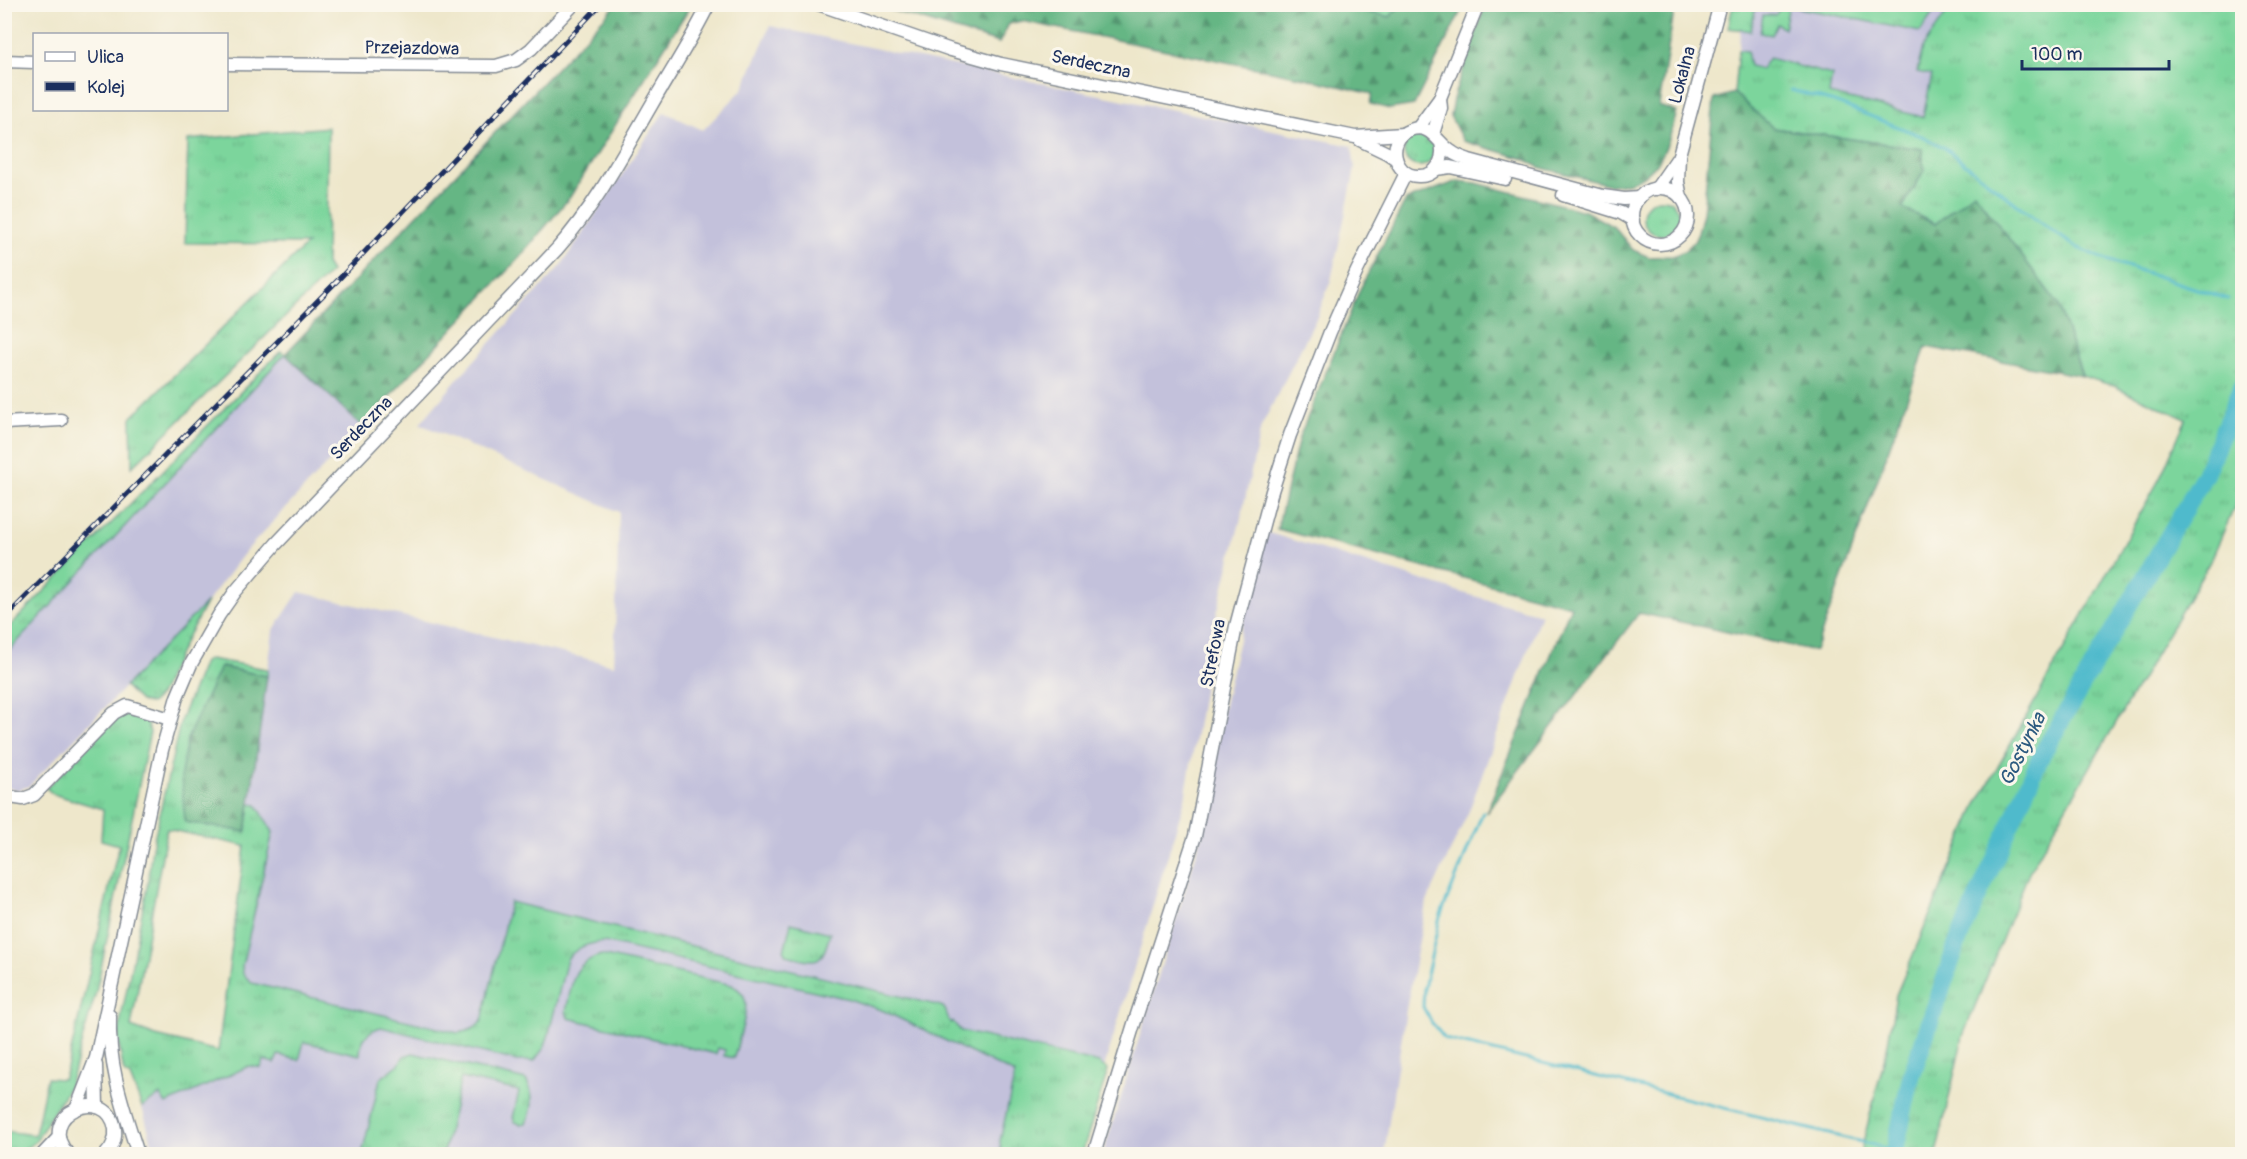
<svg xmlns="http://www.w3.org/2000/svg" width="2247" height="1159" font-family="Pangolin,sans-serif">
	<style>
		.industrial { fill: #c3c1db }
		.grass { fill: url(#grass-tufts); stroke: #4c827d; stroke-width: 1.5; fill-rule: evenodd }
		.forest { fill: url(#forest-firs); stroke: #407271; stroke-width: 1.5 }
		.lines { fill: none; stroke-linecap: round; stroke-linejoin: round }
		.stream { stroke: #50bacc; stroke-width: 3 }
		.river { stroke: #50bacc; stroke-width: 18 }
		.minor-casing { stroke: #848b94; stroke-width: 15 }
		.minor { stroke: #fff; stroke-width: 12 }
		.rail-casing { stroke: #1b2f5e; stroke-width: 5 }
		.rail { stroke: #fbf7ec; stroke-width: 3; stroke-dasharray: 9; stroke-linecap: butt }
		.labels { text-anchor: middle; stroke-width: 6; stroke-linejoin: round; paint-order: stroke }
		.street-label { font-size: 18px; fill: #1b2f5e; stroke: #fbf7ec }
		.water-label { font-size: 20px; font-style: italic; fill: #2b597f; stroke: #fbf7ec }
	</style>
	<defs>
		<pattern id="grass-tufts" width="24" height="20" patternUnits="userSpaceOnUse" patternTransform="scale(1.5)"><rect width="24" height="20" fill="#7cd59c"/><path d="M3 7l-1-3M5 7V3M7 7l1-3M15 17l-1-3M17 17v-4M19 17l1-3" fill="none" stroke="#6bb789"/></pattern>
		<pattern id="forest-firs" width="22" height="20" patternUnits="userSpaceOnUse" patternTransform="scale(1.5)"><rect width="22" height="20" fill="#65b684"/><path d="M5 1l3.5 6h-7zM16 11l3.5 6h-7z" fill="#52946f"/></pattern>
	</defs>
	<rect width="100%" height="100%" fill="#fbf7ec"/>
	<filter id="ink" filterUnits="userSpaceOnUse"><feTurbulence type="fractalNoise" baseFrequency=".0167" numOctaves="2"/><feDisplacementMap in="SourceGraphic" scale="12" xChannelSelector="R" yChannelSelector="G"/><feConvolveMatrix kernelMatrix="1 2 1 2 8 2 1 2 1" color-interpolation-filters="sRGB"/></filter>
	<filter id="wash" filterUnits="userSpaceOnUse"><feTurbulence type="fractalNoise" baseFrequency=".008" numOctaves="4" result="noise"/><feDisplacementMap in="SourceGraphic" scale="24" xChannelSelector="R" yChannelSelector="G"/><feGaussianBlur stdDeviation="1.35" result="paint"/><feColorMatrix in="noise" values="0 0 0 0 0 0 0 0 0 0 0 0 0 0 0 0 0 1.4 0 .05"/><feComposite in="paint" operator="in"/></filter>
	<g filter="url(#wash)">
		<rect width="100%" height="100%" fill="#eee7cb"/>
		<g class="industrial">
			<polygon points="1743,5 2043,5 1922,149 1734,93"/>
			<polygon points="770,26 976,70 1352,146 1355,169 1331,280 1317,317 1261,427 1240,522 1215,621 1185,799 1078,1154 155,1154 142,1107 218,1051 273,631 299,592 614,665 619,512 420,424 462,374 560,267 664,112 703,130 743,89"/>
			<polygon points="285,354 362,426 246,551 207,602 29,786 18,790 5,787 4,655"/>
			<polygon points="1266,532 1470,595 1541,614 1469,811 1426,904 1406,1010 1384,1154 1103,1154 1209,813 1222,714 1244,618"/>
		</g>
		<g class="grass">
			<polygon points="1829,4 1843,7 1844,4 1939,5 1920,32 1789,6 1784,29 1777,24 1772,35 1760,33 1763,15 1775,15 1783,5"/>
			<polygon points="1991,4 2242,5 2242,490 2212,558 2029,872 1963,1036 1936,1154 1860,1154 1887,1049 1896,995 1976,806 2160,478 2186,419 2114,386 2082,376 2058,304 1974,193 1935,224 1902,208 1924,171 1922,149 1772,128 1734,93 1738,50 1747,51 1750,66 1761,69 1769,58 1832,75 1829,94 1923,117 1932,75 1917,72 1923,47 1952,5"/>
			<polygon points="1330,5 1399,5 1391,17"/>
			<polygon points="1733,5 1756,5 1751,31 1728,28"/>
			<polygon points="328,127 326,264 331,272 132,467 131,418 307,244 185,243 188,140"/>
			<circle cx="1419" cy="151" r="15"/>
			<circle cx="1661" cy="217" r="18"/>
			<polygon points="281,351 285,354 5,655 5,631"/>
			<polygon points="207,602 184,643 160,695 151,704 140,701 125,686"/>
			<path d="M210 659 268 669 267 676 221 667 185 822 246 832 250 804 257 805 273 832 242 966 243 974 252 983 458 1033C469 1031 475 1029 482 1021L510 902 941 1006 945 1009 950 1023 953 1022 961 1031 1099 1063 1108 1070 1082 1154H1004L1001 1150 1000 1141 1015 1074 884 1011 849 999 604 942C588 943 577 947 567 959L548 1037 544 1048 534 1061H517L381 1027C367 1031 360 1040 360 1055L304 1042 299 1060 278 1055 275 1063 263 1060 261 1068 249 1066 166 1104 160 1095 142 1107 130 1077 124 1073 118 1040 120 1023 147 887 152 848 181 719 204 662ZM167 829 245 846 218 1051 156 1036 131 1027Z"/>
			<polygon points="126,714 139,715 146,719 150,732 96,992 69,1087 35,1142 17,1154 5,1154 4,1131 35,1135 47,1078 63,1079 67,1068 119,845 101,840 103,809 53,794 46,788 111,721"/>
			<path d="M791 923 830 933C822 967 817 962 786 955L784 951Z"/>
			<path d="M601 955 732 985C737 988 743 992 745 999 749 1012 737 1044 734 1058L724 1056 725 1050 718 1048 716 1054 568 1018 566 1011C573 983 570 964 601 955Z"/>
			<path d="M413 1053 526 1080C534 1093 534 1110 526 1123L520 1124 515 1122 513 1118 519 1091 461 1078 443 1154H362L380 1079 399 1064 404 1056Z"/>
		</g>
		<g class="forest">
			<polygon points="1330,4 1390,17 1399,5 1464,5 1414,105 1390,109 1370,104 1372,94 1301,77 1021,21 1009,24 999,43 874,5"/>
			<polygon points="616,5 691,5 570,197 520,257 362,426 285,354"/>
			<path d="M1485 5H1675L1659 106 1677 112C1666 151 1658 184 1610 185L1538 167 1525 159 1463 141 1450 116 1453 99Z"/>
			<polygon points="1734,93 1773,128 1922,149 1924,171 1902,208 1935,224 1974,192 2058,304 2082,376 1926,347 1815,651 1639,613 1486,813 1571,606 1277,529 1299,438 1360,289 1406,200 1458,181 1476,183 1585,211 1614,227 1633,250 1649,257 1673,256 1684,251 1694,242 1698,233 1703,213 1714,99"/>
			<polygon points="220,667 267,676 246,832 185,822 181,774 187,739"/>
		</g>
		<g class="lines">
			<g class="stream">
				<polyline points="1791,90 1834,102 1924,137 1945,148 2042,224 2076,247 2104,259 2228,299"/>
				<polyline points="1483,812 1440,917 1424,988 1423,1007 1432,1023 1445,1039 1894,1150"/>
			</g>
			<polyline class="river" points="1894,1154 1911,1077 1958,941 2042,754 2205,474 2242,386"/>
		</g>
	</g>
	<g filter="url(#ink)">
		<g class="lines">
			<g class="minor-casing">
				<g id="minor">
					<polyline points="818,4 951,50 1001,64 1355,137 1403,134"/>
					<polyline points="4,61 34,62"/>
					<polyline points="226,64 496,66 516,60 531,49 574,4"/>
					<polyline points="1418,128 1440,98 1478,4"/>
					<polyline points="1433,134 1441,108 1440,98"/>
					<polyline points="1360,140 1387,153 1396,159"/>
					<path d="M1441 143C1445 159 1437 177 1418 176 1393 176 1386 139 1410 130 1431 122 1438 144 1452 152 1457 156 1464 158 1469 160L1603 196 1624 199 1639 198"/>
					<polyline points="1436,169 1450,167 1505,179"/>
					<circle cx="1660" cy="216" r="28"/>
					<polyline points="1656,189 1679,156"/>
					<polyline points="1563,195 1621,213 1633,220"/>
					<polyline points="1681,198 1678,182 1679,155 1720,4"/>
					<polyline points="4,423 61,420"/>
					<polyline points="4,796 23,799 34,795 114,713 127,706 170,719"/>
					<path d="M110 1016C108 1066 123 1107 138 1154"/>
					<polyline points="96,1065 97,1107"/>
					<path d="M77 1107 96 1058 162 750 177 697 191 664 219 615 235 592 276 544 557 249C596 205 623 154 652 104 671 71 692 39 709 4"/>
					<polyline points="43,1154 59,1137"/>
					<path d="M68 1154C33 1114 108 1083 115 1129 116 1139 113 1147 106 1154"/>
					<polyline points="1094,1154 1133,1027 1195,836 1236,626 1272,491 1290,435 1330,332 1357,271 1406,173"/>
				</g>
			</g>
			<use href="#minor" class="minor"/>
			<g class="rail-casing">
				<polyline id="rail" points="4,619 337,281 601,4"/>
			</g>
			<use href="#rail" class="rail"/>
		</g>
	</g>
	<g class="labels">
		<g class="street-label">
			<text transform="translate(412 48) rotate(1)" y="6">Przejazdowa</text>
			<text transform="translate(1091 64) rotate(12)" y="6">Serdeczna</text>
			<text transform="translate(1682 75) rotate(-75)" y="6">Lokalna</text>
			<text transform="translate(361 428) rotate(-46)" y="6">Serdeczna</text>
			<text transform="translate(1213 653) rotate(-79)" y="6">Strefowa</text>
		</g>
		<g class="water-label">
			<text transform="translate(2022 749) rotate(-63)" y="7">Gostynka</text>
		</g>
	</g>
	<rect width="2247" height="1159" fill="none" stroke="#fbf7ec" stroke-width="24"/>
	<rect x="33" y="33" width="195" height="78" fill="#fbf7ec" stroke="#a1a7b3" stroke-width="1.5"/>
	<rect x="45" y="52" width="30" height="9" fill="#ffffff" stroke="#a1a7b3" stroke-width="1.5"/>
	<text x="87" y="63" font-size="18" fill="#1b2f5e">Ulica</text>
	<rect x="45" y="82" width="30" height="9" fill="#1b2f5e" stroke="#a1a7b3" stroke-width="1.5"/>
	<text x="87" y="93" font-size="18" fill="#1b2f5e">Kolej</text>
	<path d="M2022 60v9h147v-9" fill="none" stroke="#1b2f5e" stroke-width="3"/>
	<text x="2031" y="60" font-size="18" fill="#1b2f5e" stroke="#fbf7ec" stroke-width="4.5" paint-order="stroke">100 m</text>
</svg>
